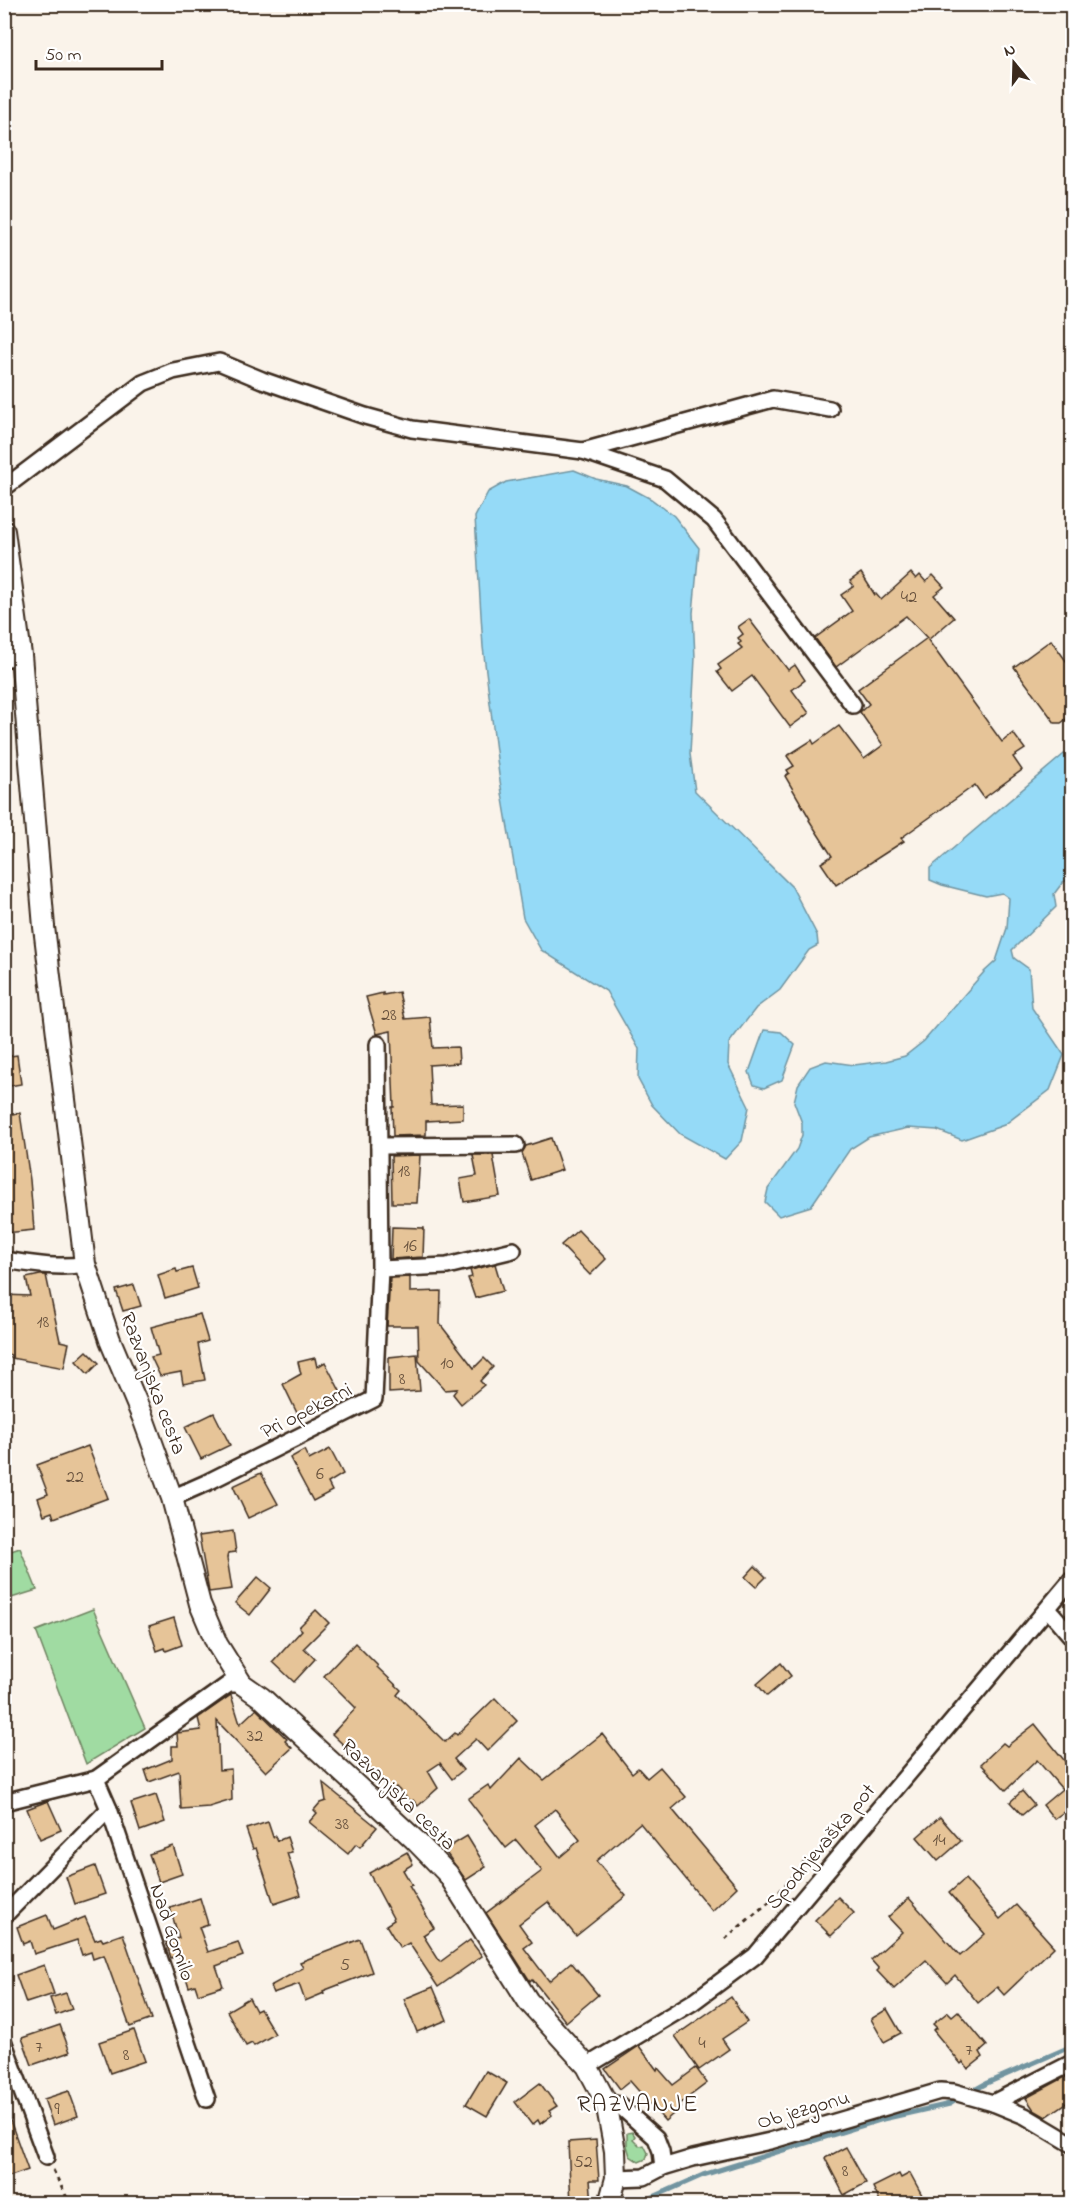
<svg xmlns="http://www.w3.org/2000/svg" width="1077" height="2208" font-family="'Indie Flower',sans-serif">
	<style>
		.green { fill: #a0dba2; stroke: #6e8260; stroke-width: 1.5 }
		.water { fill: #95daf7; stroke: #7194a0; stroke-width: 1.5 }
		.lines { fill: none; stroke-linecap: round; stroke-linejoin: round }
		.stream { stroke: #7194a0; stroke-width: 5 }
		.building { fill: #e6c498; stroke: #3b2a1e; stroke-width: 1.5; fill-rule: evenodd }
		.minor-casing { stroke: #3b2a1e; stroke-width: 20 }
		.tertiary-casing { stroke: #3b2a1e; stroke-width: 24 }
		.path { stroke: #3b2a1e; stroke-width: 3; stroke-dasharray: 4.5 4.5; stroke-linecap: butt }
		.minor { stroke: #fff; stroke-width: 15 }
		.tertiary { stroke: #fff; stroke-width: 20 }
		.labels { text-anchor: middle; stroke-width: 4.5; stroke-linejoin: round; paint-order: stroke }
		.number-label { font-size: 18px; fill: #66503c }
		.street-label { font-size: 21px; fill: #3b2a1e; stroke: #fff }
		.quarter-label { font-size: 24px; letter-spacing: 1.5px; fill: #3b2a1e; stroke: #fff }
	</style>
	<rect width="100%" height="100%" fill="#faf3ea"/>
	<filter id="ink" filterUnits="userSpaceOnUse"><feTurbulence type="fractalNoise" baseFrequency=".0167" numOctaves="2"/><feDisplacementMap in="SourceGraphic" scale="12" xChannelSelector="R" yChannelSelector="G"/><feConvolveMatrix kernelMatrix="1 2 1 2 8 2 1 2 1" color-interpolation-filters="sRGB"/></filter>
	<g filter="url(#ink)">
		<g class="green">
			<polygon points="20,1548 37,1590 5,1600 5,1553"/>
			<polygon points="93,1609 145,1728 86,1764 36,1631"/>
			<polygon points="632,2132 635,2136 633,2139 640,2146 644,2145 648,2153 646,2159 639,2162 630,2156 627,2146 627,2133"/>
		</g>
		<g class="water">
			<polygon points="574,470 596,479 627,486 651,499 674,516 699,548 693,613 695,658 690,754 695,791 792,887 817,935 818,945 809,950 780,990 756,1008 729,1043 728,1064 749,1107 742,1141 725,1159 680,1134 652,1105 638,1079 639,1049 606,991 541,950 523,918 499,775 483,647 475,517 488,492 506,482"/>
			<polygon points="1064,754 1072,757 1072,879 1063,882 1054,894 1056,907 1012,950 1014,958 1029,969 1032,1008 1064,1055 1050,1090 1004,1125 962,1140 937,1130 908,1128 869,1137 850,1149 811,1206 779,1216 765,1202 768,1189 797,1149 802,1135 802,1123 794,1102 798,1085 810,1067 826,1061 854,1065 886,1061 905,1056 924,1041 984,972 996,961 1007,928 1009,898 1002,893 986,896 942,885 930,880 930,868"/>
			<polygon points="764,1030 781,1032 795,1045 782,1080 764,1088 754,1085 749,1072"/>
		</g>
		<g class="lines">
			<g class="stream">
				<polyline points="969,2093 987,2083 1072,2046"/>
				<polyline points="642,2204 651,2198 703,2175 883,2119 950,2104 961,2097"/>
			</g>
		</g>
		<g class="building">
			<polygon points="861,573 875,595 876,594 881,600 911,573 916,579 920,575 926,582 933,575 944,587 934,595 954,618 928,640 1002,742 1013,733 1025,749 1013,757 1022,770 984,798 975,785 901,838 904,841 836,885 821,863 832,856 809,820 810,819 785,776 789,773 787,770 794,766 787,756 812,740 814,744 839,726 864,759 883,745 860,712 869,704 858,689 927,638 906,616 836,667 815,638 852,611 841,595 854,586 850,581"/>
			<polygon points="749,619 788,670 795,665 805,680 792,690 809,713 790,727 752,676 732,691 717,672 721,669 718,665 742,648 738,644 741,642 738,638 743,634 738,627"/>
			<polygon points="1051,640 1072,669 1072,715 1061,723 1055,723 1014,667"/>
			<polygon points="399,992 405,1019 430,1017 433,1048 458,1047 459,1063 429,1065 431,1105 463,1104 463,1119 426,1121 426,1135 393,1136 392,1107 394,1107 391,1031 377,1034 366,997 383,993 383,995"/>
			<polygon points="17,1055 21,1084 4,1087 4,1057"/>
			<polygon points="20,1113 30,1180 34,1230 6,1233 4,1115"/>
			<polygon points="551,1138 562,1170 531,1180 522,1153 526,1146"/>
			<polygon points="420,1155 417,1203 392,1203 391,1156"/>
			<polygon points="473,1155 493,1155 500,1196 464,1202 460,1179 477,1176"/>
			<polygon points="392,1227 424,1228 423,1257 391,1259"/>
			<polygon points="578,1230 606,1259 590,1275 561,1245"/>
			<polygon points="495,1264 503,1291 475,1298 468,1278 472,1277 470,1270"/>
			<polygon points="192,1268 198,1288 165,1298 158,1275 176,1269 177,1272"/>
			<polygon points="40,1275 46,1275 60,1341 69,1343 64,1368 11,1358 11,1355 4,1354 4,1295 30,1296 26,1278"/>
			<polygon points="410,1277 410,1292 441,1291 440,1324 474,1368 484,1358 493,1367 480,1381 484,1385 461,1404 453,1394 457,1389 445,1390 419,1361 418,1326 387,1326 390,1278"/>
			<polygon points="134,1285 141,1306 123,1311 116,1290"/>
			<polygon points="200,1314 208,1341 198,1344 205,1380 183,1384 181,1372 160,1376 151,1357 159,1355 151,1327"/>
			<polygon points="87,1351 99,1363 88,1374 76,1361"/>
			<polygon points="417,1354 420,1391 389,1393 389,1357"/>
			<polygon points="315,1358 317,1367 325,1362 341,1393 298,1415 283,1384 301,1374 298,1362"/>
			<polygon points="214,1413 230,1445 201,1459 185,1427"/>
			<polygon points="88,1446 108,1498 54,1518 52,1512 44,1515 38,1498 48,1494 37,1465"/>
			<polygon points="330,1449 343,1474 328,1483 332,1491 313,1501 290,1458 304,1450 309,1460"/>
			<polygon points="261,1473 278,1504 248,1518 233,1486"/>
			<polygon points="233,1531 236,1552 228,1553 227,1558 232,1589 209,1592 199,1536"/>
			<polygon points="755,1566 766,1577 756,1587 745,1577"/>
			<polygon points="258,1577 271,1588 250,1615 235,1603"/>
			<polygon points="316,1610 329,1623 304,1648 315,1659 294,1682 273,1662 302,1630 299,1627"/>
			<polygon points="174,1618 182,1645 166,1651 165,1648 157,1651 149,1626"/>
			<polygon points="355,1643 378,1666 377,1667 401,1690 397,1695 445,1742 455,1733 457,1735 495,1698 517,1721 487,1751 476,1739 454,1759 463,1770 452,1779 440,1763 428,1771 438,1788 418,1806 413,1800 411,1802 396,1787 392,1791 332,1734 356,1708 324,1676"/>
			<polygon points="781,1663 791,1676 767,1696 757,1684"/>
			<polygon points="231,1695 240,1724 256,1709 287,1739 285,1741 292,1748 266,1772 217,1721 219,1770 231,1769 232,1800 209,1807 181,1809 179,1771 149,1782 145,1770 172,1759 172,1746 178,1746 177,1733 201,1730 198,1718"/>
			<polygon points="1035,1724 1072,1770 1072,1806 1054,1819 1043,1805 1062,1789 1037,1760 1006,1790 981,1764 1003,1743 1007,1746"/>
			<path d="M602 1734 632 1773 638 1768 647 1778 660 1767 686 1797 672 1809 737 1887 712 1911 640 1823 596 1861 626 1896 576 1936 548 1902 519 1924 532 1942 524 1948 549 1981 571 1962 598 1995 566 2022 532 1979 530 1981 486 1913 542 1871 516 1840 506 1848 468 1799 488 1785 491 1790 521 1758 544 1780ZM555 1809 580 1840 560 1857 535 1825Z"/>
			<polygon points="323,1783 377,1827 360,1847 356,1844 348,1854 309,1822 317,1813 314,1810 320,1803 326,1801"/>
			<polygon points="1022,1791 1034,1805 1022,1815 1010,1802"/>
			<polygon points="156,1795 165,1822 140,1831 131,1803"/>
			<polygon points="48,1801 61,1830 40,1839 27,1809"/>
			<polygon points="940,1817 961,1841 938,1861 917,1837"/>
			<polygon points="268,1822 273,1837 275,1836 277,1841 287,1837 292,1852 287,1853 301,1895 274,1904 256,1848 253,1849 246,1829"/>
			<polygon points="467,1836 486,1867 466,1880 444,1850"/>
			<polygon points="173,1846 182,1874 159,1882 149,1854"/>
			<polygon points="407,1852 413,1864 403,1870 412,1885 409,1886 434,1928 423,1935 440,1962 470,1940 482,1956 438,1987 409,1943 400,1948 386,1925 394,1920 369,1873"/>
			<polygon points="95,1866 105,1894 75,1904 66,1877"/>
			<polygon points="965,1879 1000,1919 1016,1905 1054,1947 1004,1995 997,1987 978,2003 955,1975 947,1983 926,1960 894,1989 877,1971 879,1969 871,1960 902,1932 888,1917 909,1898 960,1956 985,1934 949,1893"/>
			<polygon points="838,1897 854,1913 831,1936 815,1920"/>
			<polygon points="200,1898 208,1924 199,1927 208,1952 238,1942 243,1956 216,1966 223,1986 198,1994 195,1985 189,1987 179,1955 171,1958 166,1942 179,1938 170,1908"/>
			<polygon points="47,1915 53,1930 85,1917 95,1940 101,1938 103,1941 123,1934 152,2019 130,2027 104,1955 93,1959 91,1952 82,1955 77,1940 34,1954 30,1941 23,1944 17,1927"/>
			<polygon points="360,1939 372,1972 323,1991 324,1993 305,2001 299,1984 273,1993 270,1986 303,1968 300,1962"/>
			<polygon points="44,1965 54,1994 26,2003 16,1975"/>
			<polygon points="433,1987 447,2020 417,2032 404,1999"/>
			<polygon points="66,1993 72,2009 56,2015 50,1998"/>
			<polygon points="731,1997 747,2022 722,2039 729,2049 699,2070 675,2036"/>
			<polygon points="249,1998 256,2011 260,2009 275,2034 254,2046 252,2043 246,2046 227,2011"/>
			<polygon points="887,2009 901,2033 884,2042 871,2019"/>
			<polygon points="958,2011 987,2046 980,2052 983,2057 968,2069 963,2062 961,2064 933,2030 937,2028 933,2024 948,2012 952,2016"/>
			<polygon points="60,2025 70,2052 32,2065 22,2038"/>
			<polygon points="134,2030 145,2061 110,2073 99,2042"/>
			<polygon points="639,2046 657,2070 658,2068 673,2085 696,2068 707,2083 678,2105 681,2107 665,2121 630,2081 620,2089 605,2069"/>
			<polygon points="486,2071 507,2083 487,2116 466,2104"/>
			<polygon points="1067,2076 1072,2084 1072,2099 1046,2117 1034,2110 1026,2098"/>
			<polygon points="540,2083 557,2106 549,2111 552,2115 540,2124 538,2120 532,2125 515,2102"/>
			<polygon points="69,2091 78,2116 53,2125 44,2099"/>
			<polygon points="4,2109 6,2109 28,2170 8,2177 4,2168"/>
			<polygon points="596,2140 599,2180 590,2180 592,2203 571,2204 568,2142"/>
			<polygon points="846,2147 866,2183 844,2195 825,2158"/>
			<polygon points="910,2173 923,2197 910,2204 881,2204 873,2187 899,2174 901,2178"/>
		</g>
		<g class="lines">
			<g class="minor-casing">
				<g id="minor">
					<polyline points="583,451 773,399 830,409"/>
					<polyline points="4,488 143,383 173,371 219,362 262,380 365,416 412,429 583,451 665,479 714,520 853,705"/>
					<polyline points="4,659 21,655"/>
					<polyline points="379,1146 516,1145"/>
					<path d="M4 1260C31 1264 59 1269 85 1264"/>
					<polyline points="380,1269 447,1266 513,1250"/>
					<polyline points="172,1498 206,1483 374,1399 380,1269 378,1044"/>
					<polyline points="1048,1609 1072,1637"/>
					<polyline points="96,1779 109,1809 207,2099"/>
					<polyline points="4,1802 96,1779 229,1684 242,1684"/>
					<polyline points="4,1916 109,1809"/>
					<polyline points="4,2043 46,2157"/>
					<polyline points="587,2066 693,2002 755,1956 1072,1579"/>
					<polyline points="606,2102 619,2105 656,2138 661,2151 663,2167 644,2177 616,2178"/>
					<polyline points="993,2103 1025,2116 1072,2144"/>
					<polyline points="663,2167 693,2158 770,2141 940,2091 954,2092 993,2103 1072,2063"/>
				</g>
			</g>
			<g class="tertiary-casing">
				<polyline id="tertiary" points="4,531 21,655 44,927 85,1264 110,1340 143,1418 172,1498 200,1604 217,1644 242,1684 262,1698 414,1839 448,1874 528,2001 587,2066 606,2102 615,2151 616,2178 609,2204"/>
			</g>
			<g class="path">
				<polyline points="725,1939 776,1896 804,1862"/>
				<polyline points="53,2170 70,2204"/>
			</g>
			<use href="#minor" class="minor"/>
			<use href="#tertiary" class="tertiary"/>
		</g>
	</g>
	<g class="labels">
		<g class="number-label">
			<text x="909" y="602">42</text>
			<text x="389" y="1020">28</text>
			<text x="404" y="1176">18</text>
			<text x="410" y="1251">16</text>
			<text x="43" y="1327">18</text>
			<text x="447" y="1368">10</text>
			<text x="402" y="1384">8</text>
			<text x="320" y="1479">6</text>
			<text x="75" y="1482">22</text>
			<text x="255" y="1741">32</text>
			<text x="342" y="1829">38</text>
			<text x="939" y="1845">14</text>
			<text x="345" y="1970">5</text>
			<text x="702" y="2048">4</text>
			<text x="39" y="2052">7</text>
			<text x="969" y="2055">7</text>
			<text x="126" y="2060">8</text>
			<text x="57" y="2114">9</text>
			<text x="583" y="2167">52</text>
			<text x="845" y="2176">8</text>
		</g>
		<g class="street-label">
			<text transform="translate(154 1383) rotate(69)" y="7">Razvanjska cesta</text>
			<text transform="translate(306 1410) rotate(-27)" y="7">Pri opekarni</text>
			<text transform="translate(399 1794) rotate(44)" y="7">Razvanjska cesta</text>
			<text transform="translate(820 1846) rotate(-50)" y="7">Spodnjevaška pot</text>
			<text transform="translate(173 1932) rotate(71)" y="7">Nad Gomilo</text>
			<text transform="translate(803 2109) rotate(-16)" y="7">Ob jezgonu</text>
		</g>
		<g class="quarter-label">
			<text x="638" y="2111">RAZVANJE</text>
		</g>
	</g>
	<rect width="1077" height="2208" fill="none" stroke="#fff" stroke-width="24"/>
	<rect x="12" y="12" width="1053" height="2184" fill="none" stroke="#3b2a1e" stroke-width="2" filter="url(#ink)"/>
	<g transform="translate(1014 63) rotate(341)" stroke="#ffffff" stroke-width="4.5" paint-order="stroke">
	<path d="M0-4.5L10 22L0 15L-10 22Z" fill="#3b2a1e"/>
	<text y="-9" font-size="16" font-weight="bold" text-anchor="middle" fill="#3b2a1e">N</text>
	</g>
	<path d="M36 60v9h126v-9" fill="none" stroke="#3b2a1e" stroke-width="3"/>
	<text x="45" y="60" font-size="18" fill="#3b2a1e" stroke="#ffffff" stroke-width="4.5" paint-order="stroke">50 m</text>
</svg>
